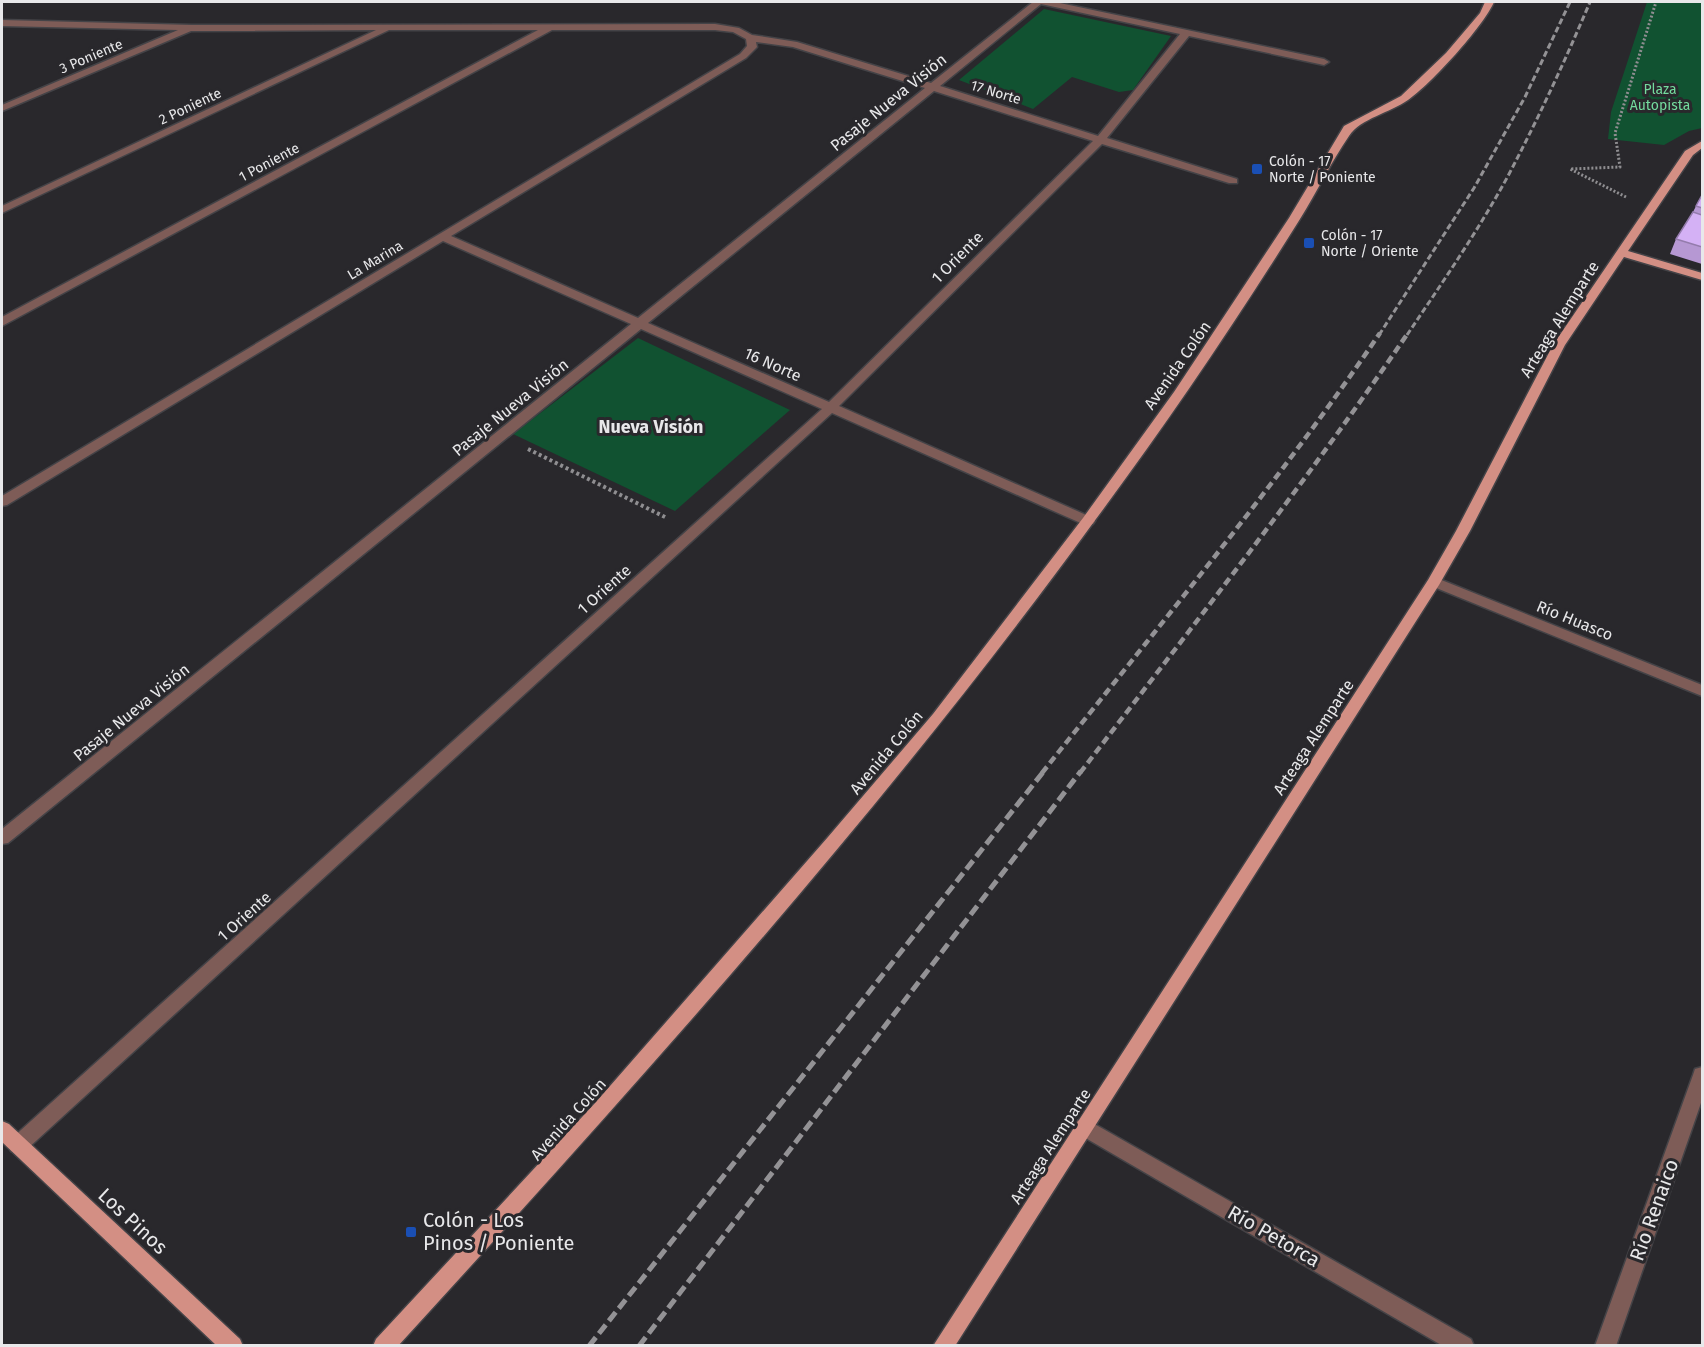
<svg xmlns="http://www.w3.org/2000/svg" width="1704" height="1347" font-family="'Fira Sans',sans-serif">
	<style>
		.green { fill: #115231 }
		.lines { fill: none; stroke-linecap: round; stroke-linejoin: round }
		.minor-casing { stroke: #444347; stroke-width: 3 }
		.major-casing { stroke: #444347; stroke-width: 3 }
		.path-far1 { stroke: #8f8e91; stroke-width: 3; stroke-dasharray: 2 2; stroke-linecap: butt }
		.path { stroke: #8f8e91; stroke-width: 4; stroke-dasharray: 3 3; stroke-linecap: butt }
		.minor { fill: #7e5c57; fill-rule: evenodd }
		.major { fill: #d38f84; fill-rule: evenodd }
		.rail-far2 { stroke: #939295; stroke-width: 3; stroke-dasharray: 6 3; stroke-linecap: butt }
		.rail-far1 { stroke: #939295; stroke-width: 4.5; stroke-dasharray: 8 4.5; stroke-linecap: butt }
		.rail { stroke: #939295; stroke-width: 5; stroke-dasharray: 11 5; stroke-linecap: butt }
		.wall { fill: #b698d3 }
		.building { fill: #d4b1f5; stroke: #947cac; stroke-width: 1.5 }
		.transit-dot { fill: #1a4fb4; stroke: #29282c; stroke-width: 2 }
		.labels { text-anchor: middle; stroke-width: 6; stroke-linejoin: round; paint-order: stroke }
		.far-street-label { font-size: 14px; fill: #e8e8ea; stroke: #29282c }
		.far-park-label { font-size: 14px; fill: #74db9e; stroke: #29282c }
		.far-poi-label { font-size: 14px; fill: #e8e8ea; stroke: #29282c; text-anchor: start }
		.street-label { font-size: 16px; fill: #e8e8ea; stroke: #29282c }
		.neighbourhood-label { font-size: 18px; font-weight: bold; fill: #e8e8ea; stroke: #29282c }
		.near-street-label { font-size: 20px; fill: #e8e8ea; stroke: #29282c }
		.near-poi-label { font-size: 20px; fill: #e8e8ea; stroke: #29282c; text-anchor: start }
	</style>
	<rect width="100%" height="100%" fill="#29282c"/>
	<g class="green">
		<polygon points="1647,2 1702,2 1702,128 1689,131 1664,145 1608,139 1611,112"/>
		<polygon points="1044,9 1171,36 1133,90 1119,92 1072,77 1033,109 959,80"/>
		<polygon points="638,338 790,410 675,511 513,434"/>
	</g>
	<g class="lines">
		<g class="minor-casing">
			<g id="minor">
				<path d="M1033 2H1055L1324 59 1329 62 1324 65 1189 36 1107 138 1237 179V183H1229L1102 144 839 406 1093 518 1095 521 1093 524H1083L832 413 25 1151 18 1154 11 1151 8 1145 11 1139 822 409 641 329 8 843 2 844V829L631 324 443 241 7 505 2 506V496L740 54 747 46 746 39 733 32 715 30H552L2 326V317L538 30H389L2 213V206L376 30 191 31 2 111V105L178 30 2 26V20L192 25 715 24 739 28 752 35 797 42 931 83ZM1041 4 1180 34 1098 136 940 86ZM756 42 793 47 925 88 638 318 451 236 746 58 757 47ZM934 91 1093 141 829 402 648 323Z"/>
				<polygon points="1434,577 1702,685 1702,696 1429,585 1427,582"/>
				<polygon points="1702,1067 1702,1100 1616,1346 1595,1346 1693,1075 1695,1069"/>
				<polygon points="1084,1118 1471,1339 1474,1346 1443,1346 1077,1133 1075,1127 1077,1121"/>
			</g>
		</g>
		<g class="major-casing">
			<g id="major">
				<path d="M1485 2H1494C1483 27 1431 84 1408 100 1390 113 1361 118 1349 136 1331 162 1317 192 1300 219 1235 323 1166 425 1093 523 881 814 640 1081 398 1346H373L376 1339 596 1102 828 837 933 714 1083 518 1174 392 1289 218 1344 126 1401 96 1446 53 1480 13Z"/>
				<polygon points="1702,141 1702,148 1693,155 1628,251 1702,273 1702,280 1624,257 1565,345 1470,531 1439,585 955,1346 933,1346 1428,580 1456,531 1553,345 1685,151"/>
				<polygon points="2,1121 9,1124 240,1339 243,1346 217,1346 2,1142"/>
			</g>
		</g>
		<polyline class="path-far1" points="1626,197 1570,169 1620,167 1615,133 1656,2"/>
		<polyline class="path" points="528,449 667,518"/>
		<use href="#minor" class="minor"/>
		<use href="#major" class="major"/>
		<g class="rail-far2">
			<polyline points="1379,335 1474,188 1525,97 1570,2"/>
			<path d="M1407 335C1442 283 1478 231 1508 176 1538 119 1565 61 1590 2"/>
		</g>
		<g class="rail-far1">
			<path d="M1042 773C1157 628 1276 486 1380 333"/>
			<path d="M1080 773C1191 628 1305 484 1408 333"/>
		</g>
		<g class="rail">
			<polyline points="589,1346 1044,771"/>
			<polyline points="639,1346 1081,771"/>
		</g>
	</g>
	<polygon class="wall" points="1702,195 1702,264 1670,254 1676,239 1693,212 1696,206"/>
	<g class="building">
		<polygon points="1702,195 1702,208 1696,206"/>
		<polygon points="1693,212 1702,215 1702,247 1676,239"/>
	</g>
	<g class="transit-dot">
		<rect x="1251" y="163" width="12" height="12" rx="3"/>
		<rect x="1303" y="237" width="12" height="12" rx="3"/>
		<rect x="405" y="1226" width="12" height="12" rx="3"/>
	</g>
	<g class="labels">
		<g class="far-street-label">
			<text transform="translate(91 56) rotate(-23)" y="5">3 Poniente</text>
			<text transform="translate(996 92) rotate(17)" y="5">17 Norte</text>
			<text transform="translate(190 106) rotate(-25)" y="5">2 Poniente</text>
			<text transform="translate(269 162) rotate(-28)" y="5">1 Poniente</text>
			<text transform="translate(375 260) rotate(-31)" y="5">La Marina</text>
		</g>
		<g class="far-park-label">
			<text x="1660" y="94">Plaza<tspan x="1660" dy="16">Autopista</tspan></text>
		</g>
		<g class="far-poi-label">
			<text x="1269" y="166">Colón - 17<tspan x="1269" dy="16">Norte / Poniente</tspan></text>
			<text x="1321" y="240">Colón - 17<tspan x="1321" dy="16">Norte / Oriente</tspan></text>
		</g>
		<g class="street-label">
			<text transform="translate(888 102) rotate(-39)" y="6">Pasaje Nueva Visión</text>
			<text transform="translate(957 257) rotate(-45)" y="6">1 Oriente</text>
			<text transform="translate(1559 319) rotate(-58)" y="6">Arteaga Alemparte</text>
			<text transform="translate(773 364) rotate(24)" y="6">16 Norte</text>
			<text transform="translate(1177 365) rotate(-55)" y="6">Avenida Colón</text>
			<text transform="translate(510 407) rotate(-39)" y="6">Pasaje Nueva Visión</text>
			<text transform="translate(604 589) rotate(-42)" y="6">1 Oriente</text>
			<text transform="translate(1575 620) rotate(22)" y="6">Río Huasco</text>
			<text transform="translate(131 712) rotate(-39)" y="6">Pasaje Nueva Visión</text>
			<text transform="translate(1313 737) rotate(-57)" y="6">Arteaga Alemparte</text>
			<text transform="translate(886 752) rotate(-50)" y="6">Avenida Colón</text>
			<text transform="translate(244 916) rotate(-42)" y="6">1 Oriente</text>
			<text transform="translate(568 1119) rotate(-48)" y="6">Avenida Colón</text>
			<text transform="translate(1050 1146) rotate(-57)" y="6">Arteaga Alemparte</text>
		</g>
		<g class="neighbourhood-label">
			<text x="651" y="433">Nueva Visión</text>
		</g>
		<g class="near-street-label">
			<text transform="translate(1654 1210) rotate(-70)" y="7">Río Renaico</text>
			<text transform="translate(133 1221) rotate(43)" y="7">Los Pinos</text>
			<text transform="translate(1274 1236) rotate(30)" y="7">Río Petorca</text>
		</g>
		<g class="near-poi-label">
			<text x="423" y="1227">Colón - Los<tspan x="423" dy="23">Pinos / Poniente</tspan></text>
		</g>
	</g>
	<rect width="1704" height="1347" fill="none" stroke="#e8e8ea" stroke-width="6"/>
</svg>
